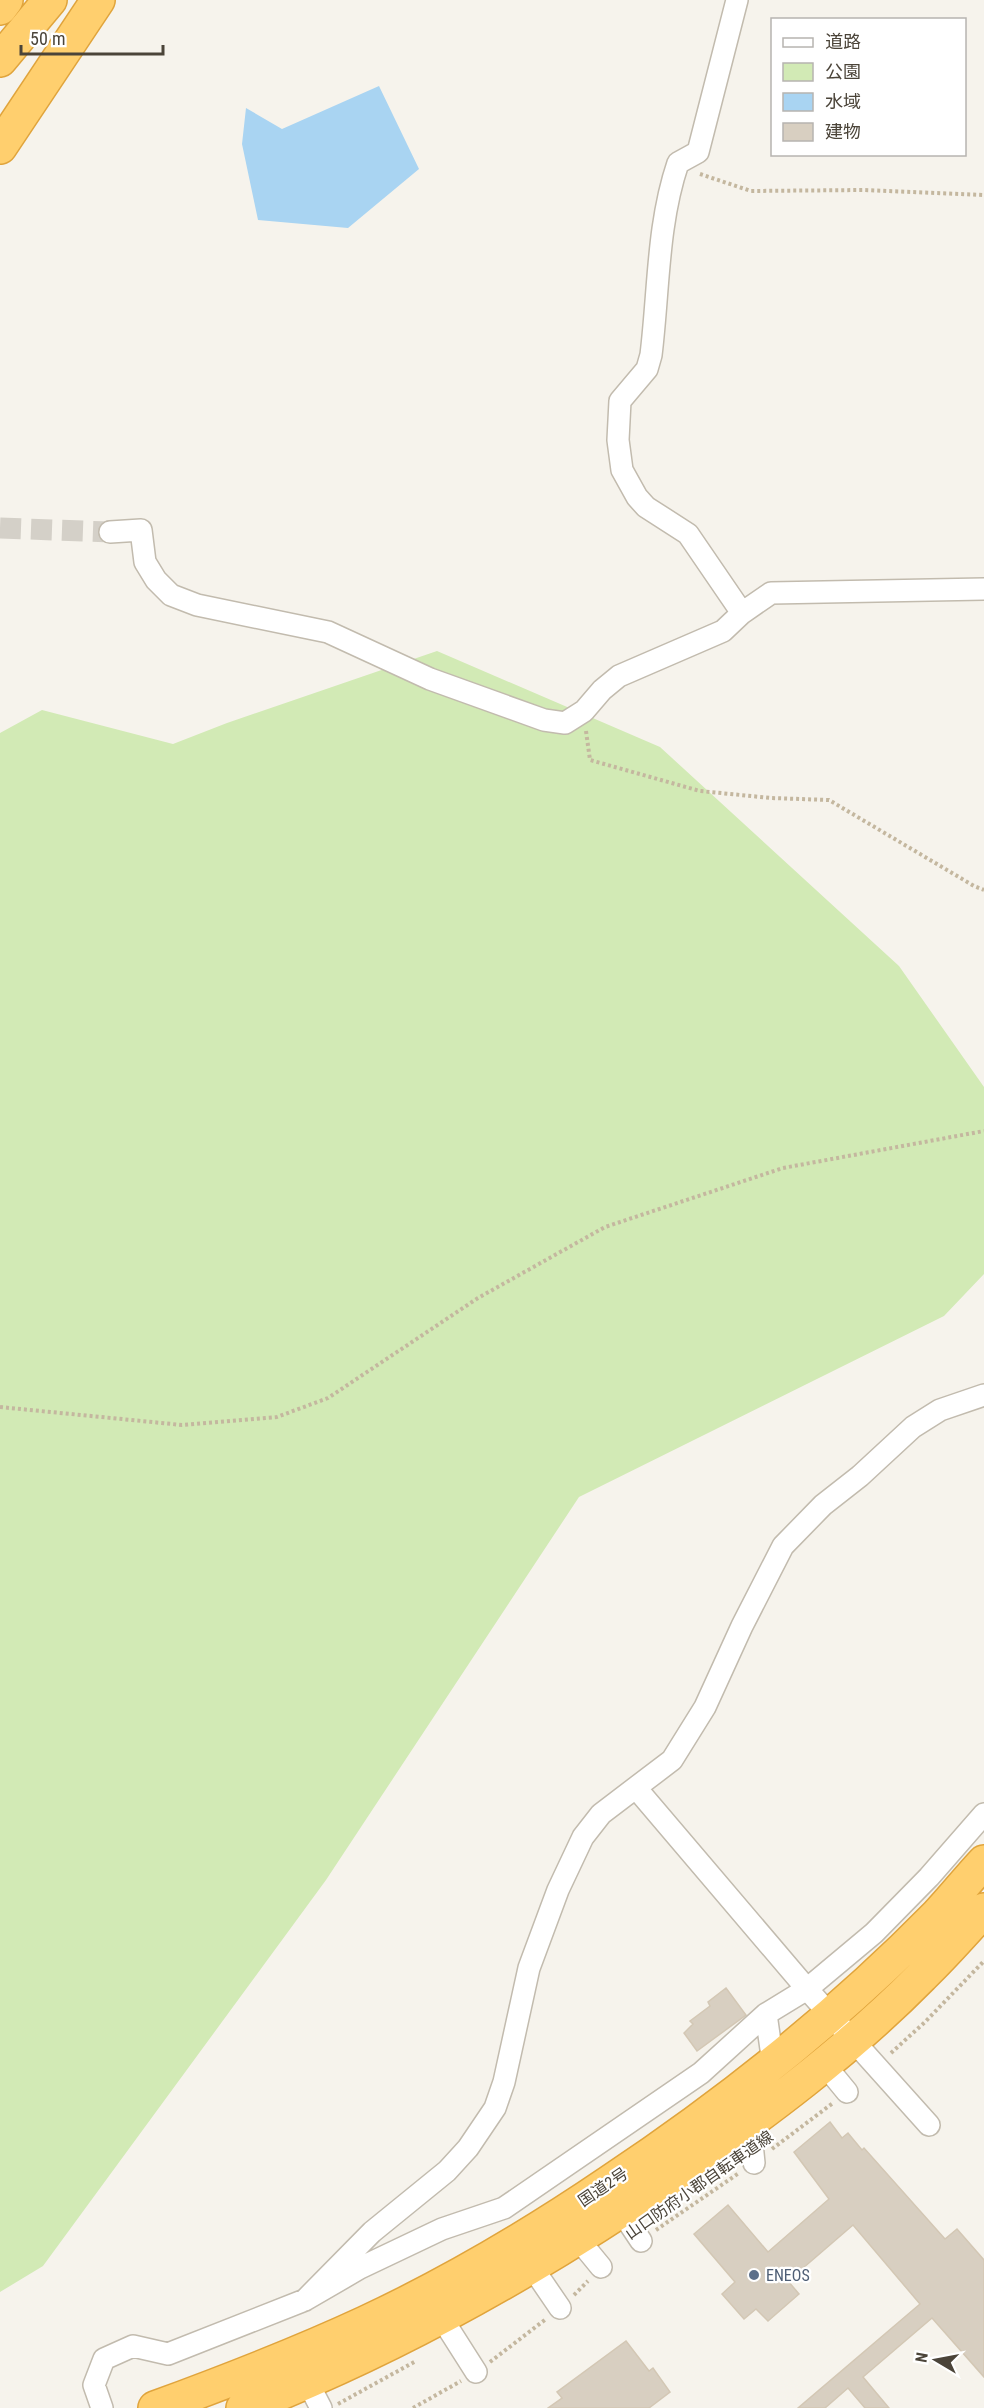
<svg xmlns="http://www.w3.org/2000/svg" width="984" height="2408" viewBox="0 0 984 2408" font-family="'Roboto Condensed','Noto Sans JP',sans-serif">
	<rect width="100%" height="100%" fill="#f6f3ec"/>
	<!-- green -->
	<path fill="#d2eab5" d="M437 651 660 747 899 966 984 1087V1274L944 1316 579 1497 326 1880 43 2266 0 2292V733L42 710 173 744 227 723Z"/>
	<!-- water -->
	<path fill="#a9d4f2" d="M379 86 419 169 348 228 258 220 242 144 246 108 282 129Z"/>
	<!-- building -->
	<path fill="#d8cfc1" stroke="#d3c7b4" stroke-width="1.5" d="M726 1988 746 2015 697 2051 684 2033 693 2024 690 2021 710 2006 708 2002Z
		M830 2122 842 2138 848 2133 862 2150 864 2148 945 2239 957 2229 984 2260V2377L932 2318 863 2377 889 2408H865L848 2388 825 2408H798L920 2304 853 2225 788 2281 799 2294 768 2321 756 2309 744 2319 722 2294 735 2282 694 2234 728 2205 768 2252 829 2199 794 2152Z
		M626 2341 649 2371 653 2368 670 2392 649 2408H548L562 2398 557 2392Z"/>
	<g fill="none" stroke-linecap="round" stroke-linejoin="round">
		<!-- street-tunnel -->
		<path stroke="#d4d0c8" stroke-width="21" stroke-dasharray="21 10" stroke-linecap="butt" d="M0 528 110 532"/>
		<!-- street casing -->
		<g stroke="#c2bbae" stroke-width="24">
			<path id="street" d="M737 0 698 152 678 163C657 225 659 290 651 355L647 369 620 401 618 440 622 470 637 497 646 507 688 534 742 613
				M110 532 141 530 145 562 156 580 171 595 197 605 328 632 430 679 544 720 565 723 584 711 602 690 619 676 723 631 742 613 771 593 984 589
				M636 1788 807 1989 929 2125
				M766 2014 773 2063
				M824 2064 847 2092
				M750 2124 754 2163
				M621 2211 641 2241
				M578 2239 601 2267
				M532 2267 560 2308
				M305 2300 372 2232 447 2171 468 2148 495 2108 504 2082 529 1968 558 1890 583 1837 601 1814 672 1760 705 1707 742 1626 783 1546 823 1505 860 1476 913 1427 940 1410 984 1395
				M441 2317 476 2372
				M308 2383 321 2408
				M102 2408 94 2385 104 2359 133 2346 168 2354 305 2300 360 2268 442 2229 504 2208 701 2073 766 2014 807 1989 874 1933 929 1877 984 1814"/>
		</g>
		<!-- highway casing -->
		<g stroke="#e0a43c" stroke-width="36">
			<path id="highway" d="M0 8 6 0
				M0 60 50 0
				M0 147 98 0
				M155 2408C226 2382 296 2355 365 2323 451 2283 532 2235 610 2182 727 2104 838 2016 937 1915 953 1898 968 1879 984 1862
				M243 2408C396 2349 540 2267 676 2174 763 2115 848 2051 922 1976 944 1955 964 1932 984 1910"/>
		</g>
		<!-- path -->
		<path stroke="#c4b79f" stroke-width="4" stroke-dasharray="3 3" stroke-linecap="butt" d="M700 174 751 191 863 190 984 195
			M586 731 590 760 700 791 771 798 829 800 974 886 984 890
			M0 1407 182 1425 277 1417 328 1398 478 1298 605 1227 783 1168 984 1131
			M891 2053 925 2022 984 1961
			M772 2149 833 2103
			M656 2230 739 2173
			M574 2295 588 2281
			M490 2362 546 2319
			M338 2404 416 2361
			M413 2408 461 2381"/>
		<!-- street -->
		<use href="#street" stroke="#fff" stroke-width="21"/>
		<!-- highway -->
		<use href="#highway" stroke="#ffcf6e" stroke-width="33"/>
	</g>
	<!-- markers -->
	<circle fill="#5c6f8a" stroke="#fff" stroke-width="2" cx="754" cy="2275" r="6"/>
	<g text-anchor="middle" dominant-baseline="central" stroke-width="4.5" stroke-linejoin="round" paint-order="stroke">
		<!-- street labels -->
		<g font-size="16" fill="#4b4439" stroke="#fff">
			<text transform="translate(699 2185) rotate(-35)">山口防府小郡自転車道線</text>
			<text transform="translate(603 2187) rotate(-34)">国道2号</text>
		</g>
		<!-- service labels -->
		<g font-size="16" fill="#4e5e75" stroke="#fff" text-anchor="start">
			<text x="766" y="2275">ENEOS</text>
		</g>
	</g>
	<!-- legend -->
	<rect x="771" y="18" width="195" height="138" fill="#ffffff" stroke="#b7b4b0" stroke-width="1.5"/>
	<rect x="783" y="38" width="30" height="9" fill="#ffffff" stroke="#b7b4b0" stroke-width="1.5"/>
	<text x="825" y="48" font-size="18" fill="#4b4439">道路</text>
	<rect x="783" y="63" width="30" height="18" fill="#d2eab5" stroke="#b7b4b0" stroke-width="1.5"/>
	<text x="825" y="78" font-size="18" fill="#4b4439">公園</text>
	<rect x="783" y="93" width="30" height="18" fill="#a9d4f2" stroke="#b7b4b0" stroke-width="1.5"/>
	<text x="825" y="108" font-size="18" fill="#4b4439">水域</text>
	<rect x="783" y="123" width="30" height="18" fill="#d8cfc1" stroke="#b7b4b0" stroke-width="1.5"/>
	<text x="825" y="138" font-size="18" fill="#4b4439">建物</text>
	<!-- north arrow -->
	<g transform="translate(936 2360) rotate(280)" stroke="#ffffff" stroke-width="4.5" paint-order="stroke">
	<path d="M0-4.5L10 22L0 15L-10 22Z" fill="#4b4439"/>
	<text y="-9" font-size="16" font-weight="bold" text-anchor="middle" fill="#4b4439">N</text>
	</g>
	<!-- scale -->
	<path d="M21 45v9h142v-9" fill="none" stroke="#4b4439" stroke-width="3"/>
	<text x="30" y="45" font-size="18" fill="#4b4439" stroke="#ffffff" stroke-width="4.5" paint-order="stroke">50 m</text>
</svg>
